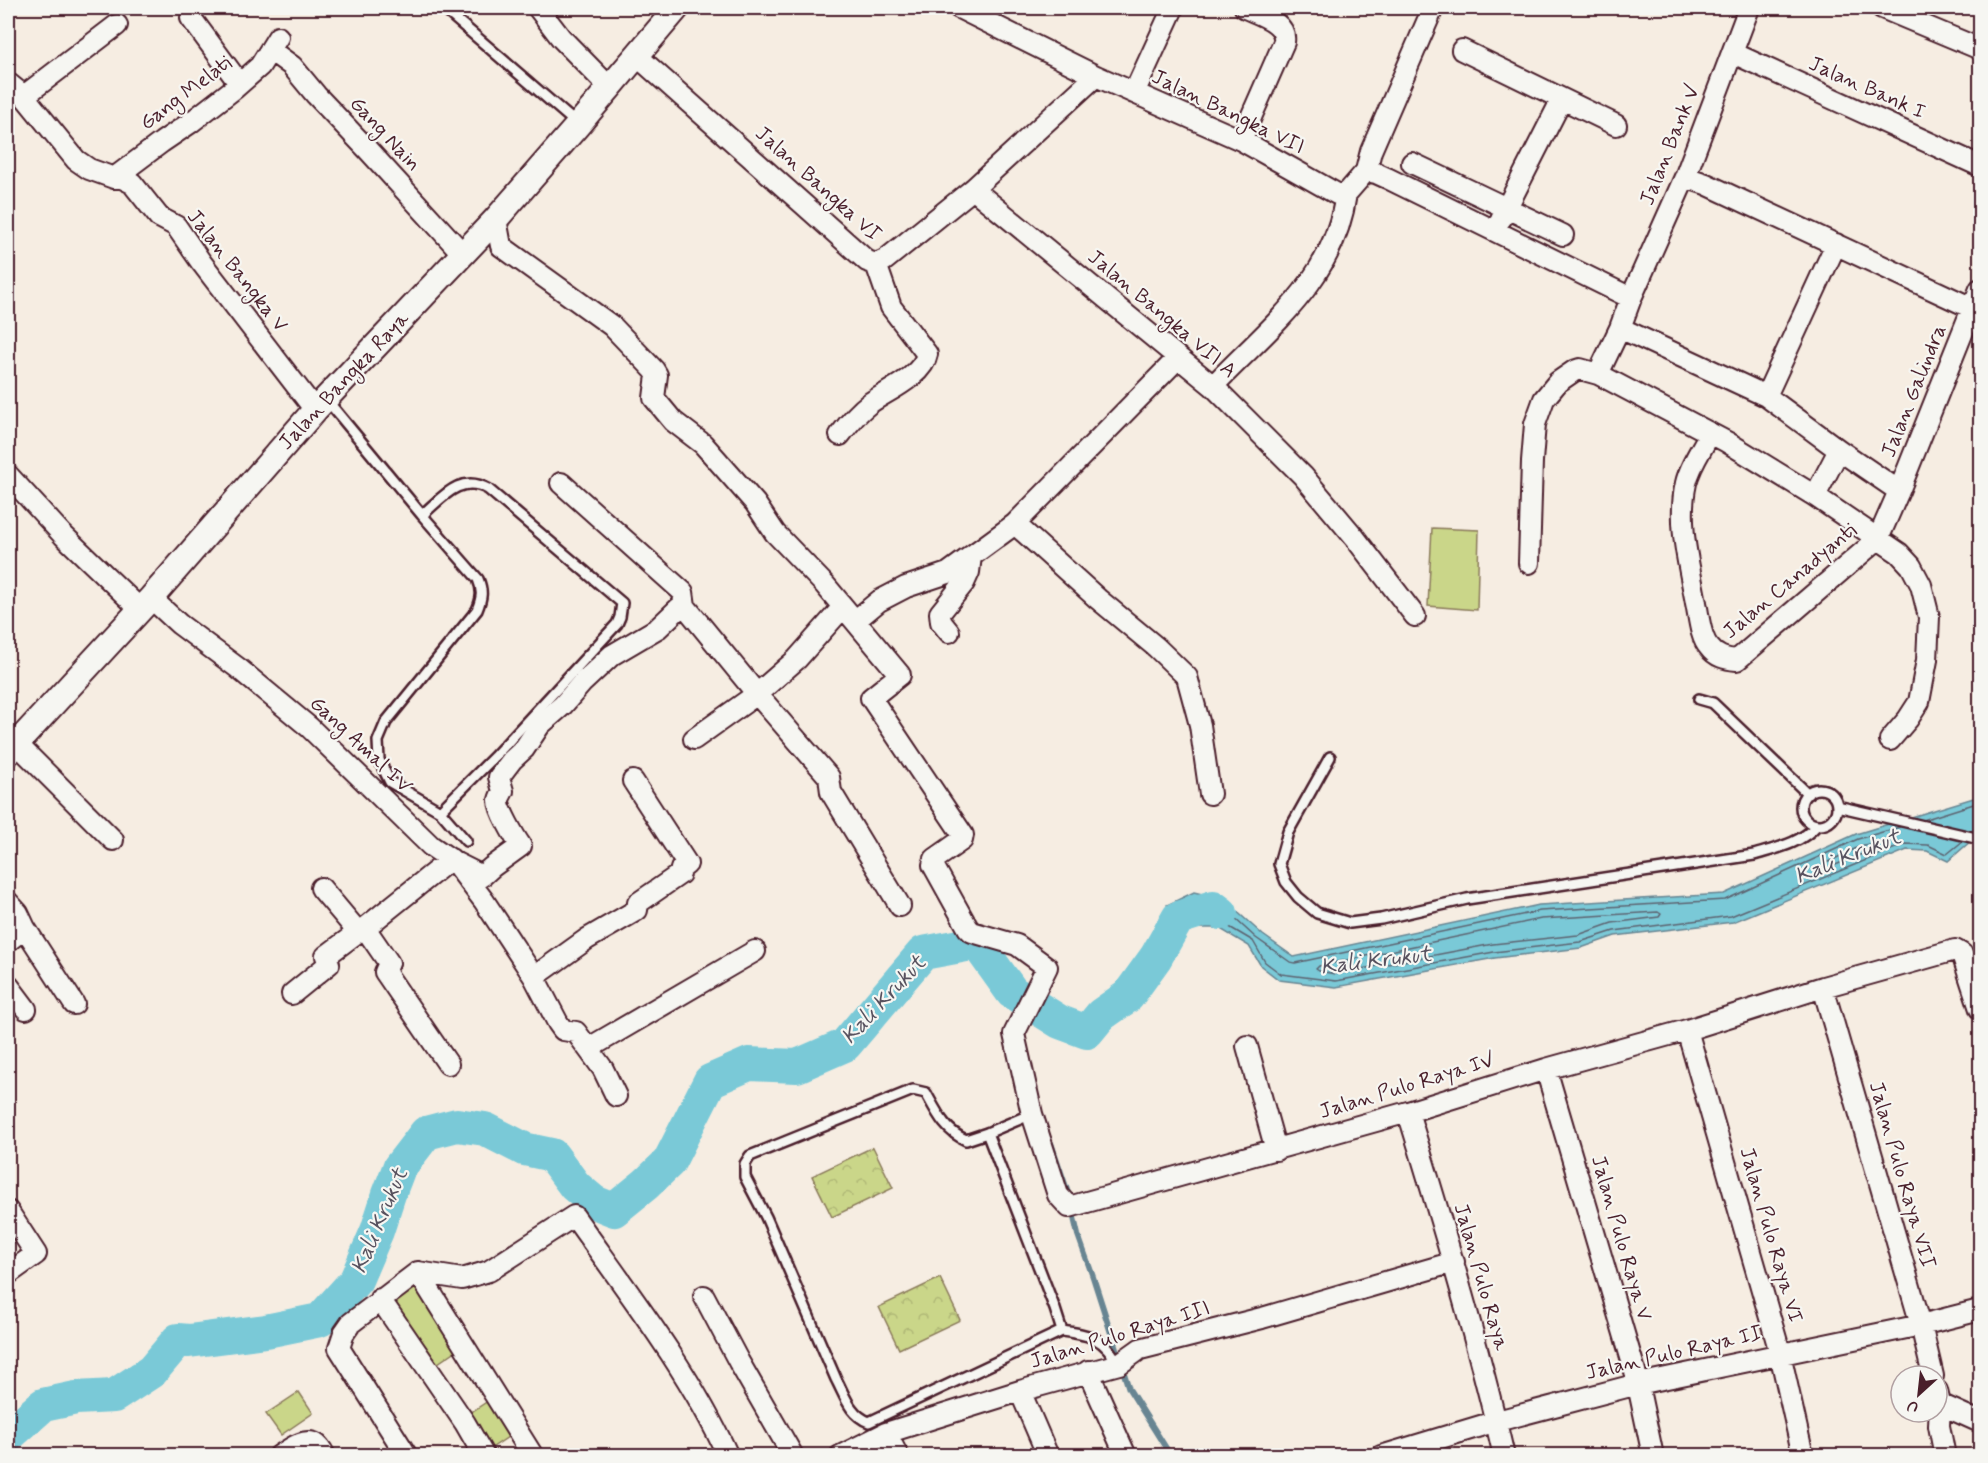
<svg xmlns="http://www.w3.org/2000/svg" width="1988" height="1463" viewBox="0 0 1988 1463" font-family="Mynerve,sans-serif">
	<defs>
		<pattern id="park-crowns" width="20" height="18" patternUnits="userSpaceOnUse" patternTransform="scale(1.5)"><rect width="20" height="18" fill="#cad689"/><path d="M2 6a3 3 0 1 1 6 0M12 15a3 3 0 1 1 6 0" fill="none" stroke="#afb776"/></pattern>
	</defs>
	<rect width="100%" height="100%" fill="#f6ede2"/>
	<filter id="ink" filterUnits="userSpaceOnUse"><feTurbulence type="fractalNoise" baseFrequency=".0167" numOctaves="2"/><feDisplacementMap in="SourceGraphic" scale="12" xChannelSelector="R" yChannelSelector="G"/><feConvolveMatrix kernelMatrix="1 2 1 2 8 2 1 2 1" color-interpolation-filters="sRGB"/></filter>
	<g filter="url(#ink)">
		<!-- grass -->
		<path fill="#cad689" stroke="#8a7a5a" stroke-width="1.5" d="M1432 528 1479 530 1477 610 1428 606Z
			M418 1279 463 1346 432 1367 386 1300Z
			M299 1392 313 1413 281 1435 266 1414Z
			M491 1399 514 1433 490 1449 467 1415Z"/>
		<!-- park -->
		<path fill="url(#park-crowns)" stroke="#8a7a5a" stroke-width="1.5" d="M873 1147 893 1188 832 1217 812 1176Z
			M940 1278 960 1320 899 1349 879 1307Z"/>
		<!-- water -->
		<path fill="#7ac9d7" stroke="#678592" stroke-width="1.5" d="M1980 796V833L1948 861 1927 851 1907 850 1733 922 1615 936 1581 948 1495 958 1336 987 1279 980 1261 966 1249 946 1219 928H1196L1178 918 1167 905 1194 892 1223 899 1263 935 1294 957 1539 905 1724 894 1856 834Z"/>
		<g fill="none" stroke-linecap="round" stroke-linejoin="round">
			<!-- shore -->
			<path stroke="#5d6370" stroke-width="1.5" d="M1923 820 1980 802
				M1900 827 1858 839 1725 900 1540 911 1295 963 1290 962 1256 938 1220 905 1194 899 1180 906 1178 908 1182 914 1197 921 1221 922 1253 941 1265 962 1281 974 1336 981 1494 952 1580 942 1614 931 1731 916 1905 844 1928 845 1947 854 1963 841
				M1875 842 1878 844 1877 848 1828 868 1824 866 1826 863 1861 846Z
				M1658 912 1661 914 1659 917 1612 923 1578 935 1493 944 1335 974 1319 971 1316 969 1319 966 1541 919Z"/>
			<!-- stream -->
			<path stroke="#678592" stroke-width="6" d="M1051 1143 1070 1199
				M1072 1209 1078 1235 1093 1277 1129 1389 1171 1456"/>
			<!-- river -->
			<path stroke="#7ac9d7" stroke-width="34" d="M8 1436 43 1405 76 1398 114 1396 152 1371 178 1340 189 1341 266 1331 320 1320 356 1280 377 1231 389 1194 399 1168 426 1133 457 1125 485 1129 524 1149 552 1155 575 1186 594 1202 614 1210 646 1184 669 1162 710 1081 749 1064 797 1066 845 1045 923 953 977 943 1012 992 1060 1022 1087 1032 1101 1015 1128 996 1156 957 1178 918 1213 907 1221 913"/>
			<!-- service casing -->
			<g stroke="#4a1f2b" stroke-width="14">
				<path id="service" d="M443 8 577 124
					M326 399 422 515 478 579C483 591 482 598 477 610L386 722 378 741 379 760 390 782 440 811 494 757 617 624 620 617 622 603 488 489C460 473 442 498 422 515
					M1699 699 1713 703 1808 794
					M1330 757 1288 832 1279 864 1286 882 1298 897 1317 913 1350 923 1381 919 1467 899 1754 855C1777 848 1800 844 1817 825
					M1801 807a18 18 0 1 1 36 0a18 18 0 1 1-36 0Z
					M1837 806 1980 839
					M440 811 466 841
					M987 1133 1055 1309 1062 1331 869 1422C850 1415 845 1396 836 1379L766 1217 745 1177V1164L750 1156 913 1090 926 1093C937 1113 945 1131 966 1140L987 1133 1032 1114
					M1062 1331C1091 1335 1104 1337 1118 1364"/>
			</g>
			<!-- minor casing -->
			<g stroke="#4a1f2b" stroke-width="24">
				<path id="minor" d="M538 8 561 38 610 88
					M959 8 1096 76 1241 140 1337 194H1346L1366 171 1371 151 1433 8
					M1882 8 1980 49
					M191 18 239 83
					M270 50 292 66 316 95 368 150 463 254
					M1462 50 1616 125
					M1733 53 1980 166
					M637 56 867 261 876 264 885 260 973 189 1096 76
					M8 83 24 96 76 160 89 169 114 178H122L132 183 159 217 176 226 201 262 315 410
					M1134 93 1173 8
					M24 96 117 25
					M1241 140 1284 42C1287 22 1260 15 1245 8
					M1412 163 1563 235
					M1366 171 1376 173 1387 178 1631 298
					M1685 177 1706 184 1972 308
					M114 178 162 142 190 123 235 88 260 66 278 37
					M973 189 1213 386 1303 476 1355 538 1415 616
					M496 219 501 246 612 326 654 370 657 375 654 398 673 421 703 444 755 503 775 533 825 585 900 675 871 698 963 835 962 840 935 859 933 865 968 928 972 932 1017 945 1047 967 1014 1034 1032 1114 1058 1195 1069 1207 1408 1112 1546 1069 1687 1030 1823 987 1955 950 1962 954 1980 1009
					M1501 219 1562 99
					M1620 328 1766 396 1839 450 1899 491
					M1598 374 1620 328 1631 298 1685 177 1749 8
					M1213 386C1269 327 1334 281 1346 194
					M1766 396 1836 244
					M1710 433C1702 449 1690 465 1686 483 1677 523 1689 564 1696 603 1699 616 1700 637 1709 647 1716 657 1726 659 1737 660L1878 539 1899 491 1980 289
					M840 435C849 423 858 412 870 403 887 391 923 376 927 354L891 307 876 264
					M8 475 63 535 141 610
					M561 483 683 592 685 606 757 694 829 777 831 792 900 906
					M1815 496 1839 450
					M1015 524 1098 599 1156 647 1187 677 1200 725 1210 794
					M1529 563 1532 461 1535 424 1544 399 1558 382 1574 371 1580 369 1598 374 1727 442 1815 496 1899 553 1911 566 1921 585 1929 617 1927 660 1919 702 1908 719 1890 740
					M151 598 179 624 238 668 309 727 431 846 456 863 482 876 492 867 521 846C516 839 498 809 499 800 499 798 502 793 503 791L499 777 512 760 524 749 540 725 563 705 582 683 612 655 658 628 679 608 685 606
					M856 620 879 601 906 587 948 573 1015 524 1178 358
					M949 632 941 622 940 613 964 583 969 572 971 556
					M694 739 757 694 797 659 843 607
					M16 743 113 840
					M459 868 484 901 534 977 558 1023 563 1030 576 1032 603 1069 616 1096
					M8 902 18 913 25 928 8 941
					M25 928 74 1004
					M365 928 389 963 385 972 448 1064
					M358 932 365 928 451 859
					M534 977 587 939 637 910 638 903 680 874 681 869 687 864 633 781
					M8 985 26 1009
					M1823 987 1921 1325 1933 1376
					M292 994 329 964 326 956 358 932 321 888
					M1687 1030 1779 1349 1803 1456
					M1247 1046 1276 1150
					M589 1048 755 951
					M1546 1069 1635 1371 1653 1456
					M1408 1112C1443 1226 1477 1340 1504 1456
					M8 1211 36 1254 8 1274
					M418 1272 462 1279 489 1271 574 1216C627 1291 690 1372 728 1456
					M418 1272 533 1456
					M704 1296 739 1362 793 1456
					M380 1299 465 1423 484 1456
					M1088 1371 1126 1456
					M1020 1391 1048 1456
					M1937 1391 1940 1404 1939 1426 1945 1456
					M1940 1404 1980 1422
					M886 1433 898 1456
					M279 1456C288 1450 305 1437 316 1444 320 1446 323 1452 325 1456
					M407 1456 339 1348 344 1333 351 1323 418 1272
					M840 1456 886 1433 1020 1391 1119 1364 1140 1349 1262 1318 1454 1262
					M1381 1456 1497 1421 1638 1384 1921 1325 1980 1310"/>
			</g>
			<!-- tertiary casing -->
			<g stroke="#4a1f2b" stroke-width="28">
				<path id="tertiary" d="M8 753 151 598 315 410 496 219 578 125 677 8"/>
			</g>
			<!-- service -->
			<use href="#service" stroke="#f6f6f2" stroke-width="9"/>
			<!-- minor -->
			<use href="#minor" stroke="#f6f6f2" stroke-width="20"/>
			<!-- tertiary -->
			<use href="#tertiary" stroke="#f6f6f2" stroke-width="24"/>
		</g>
	</g>
	<g text-anchor="middle" dominant-baseline="central" stroke-width="4.5" stroke-linejoin="round" paint-order="stroke">
		<!-- street labels -->
		<g font-size="21" fill="#4a1f2b" stroke="#f6f6f2">
			<text transform="translate(1867 88) rotate(24)">Jalan Bank I</text>
			<text transform="translate(186 93) rotate(-37)">Gang Melati</text>
			<text transform="translate(1228 112) rotate(26)">Jalan Bangka VII</text>
			<text transform="translate(385 134) rotate(47)">Gang Nain</text>
			<text transform="translate(1670 145) rotate(-68)">Jalan Bank V</text>
			<text transform="translate(818 184) rotate(42)">Jalan Bangka VI</text>
			<text transform="translate(237 271) rotate(52)">Jalan Bangka V</text>
			<text transform="translate(1162 314) rotate(40)">Jalan Bangka VII A</text>
			<text transform="translate(344 381) rotate(-47)">Jalan Bangka Raya</text>
			<text transform="translate(1914 391) rotate(-68)">Jalan Galindra</text>
			<text transform="translate(1790 581) rotate(-40)">Jalan Canadyanti</text>
			<text transform="translate(361 745) rotate(43)">Gang Amal IV</text>
			<text transform="translate(1407 1086) rotate(-17)">Jalan Pulo Raya IV</text>
			<text transform="translate(1902 1175) rotate(74)">Jalan Pulo Raya VII</text>
			<text transform="translate(1771 1235) rotate(74)">Jalan Pulo Raya VI</text>
			<text transform="translate(1621 1238) rotate(74)">Jalan Pulo Raya V</text>
			<text transform="translate(1481 1277) rotate(74)">Jalan Pulo Raya</text>
			<text transform="translate(1120 1335) rotate(-17)">Jalan Pulo Raya III</text>
			<text transform="translate(1674 1353) rotate(-13)">Jalan Pulo Raya II</text>
		</g>
		<!-- water labels -->
		<g font-size="22" font-style="italic" fill="#58525f" stroke="#f6f6f2">
			<text transform="translate(1848 857) rotate(-22)">Kali Krukut</text>
			<text transform="translate(1376 961) rotate(-7)">Kali Krukut</text>
			<text transform="translate(884 1000) rotate(-47)">Kali Krukut</text>
			<text transform="translate(380 1221) rotate(-67)">Kali Krukut</text>
		</g>
	</g>
	<!-- margin -->
	<rect width="1988" height="1463" fill="none" stroke="#f6f6f2" stroke-width="30"/>
	<rect x="15" y="15" width="1958" height="1433" fill="none" stroke="#4a1f2b" stroke-width="2" filter="url(#ink)"/>
	<!-- north arrow -->
	<g transform="translate(1919 1394) rotate(207)"><circle r="28" fill="#f6f6f2" stroke="#b1a0a2" stroke-width="1.5"/>
	<path d="M0-4.5L10 22L0 15L-10 22Z" fill="#4a1f2b"/>
	<text y="-9" font-size="16" font-weight="bold" text-anchor="middle" fill="#4a1f2b">U</text>
	</g>
</svg>
